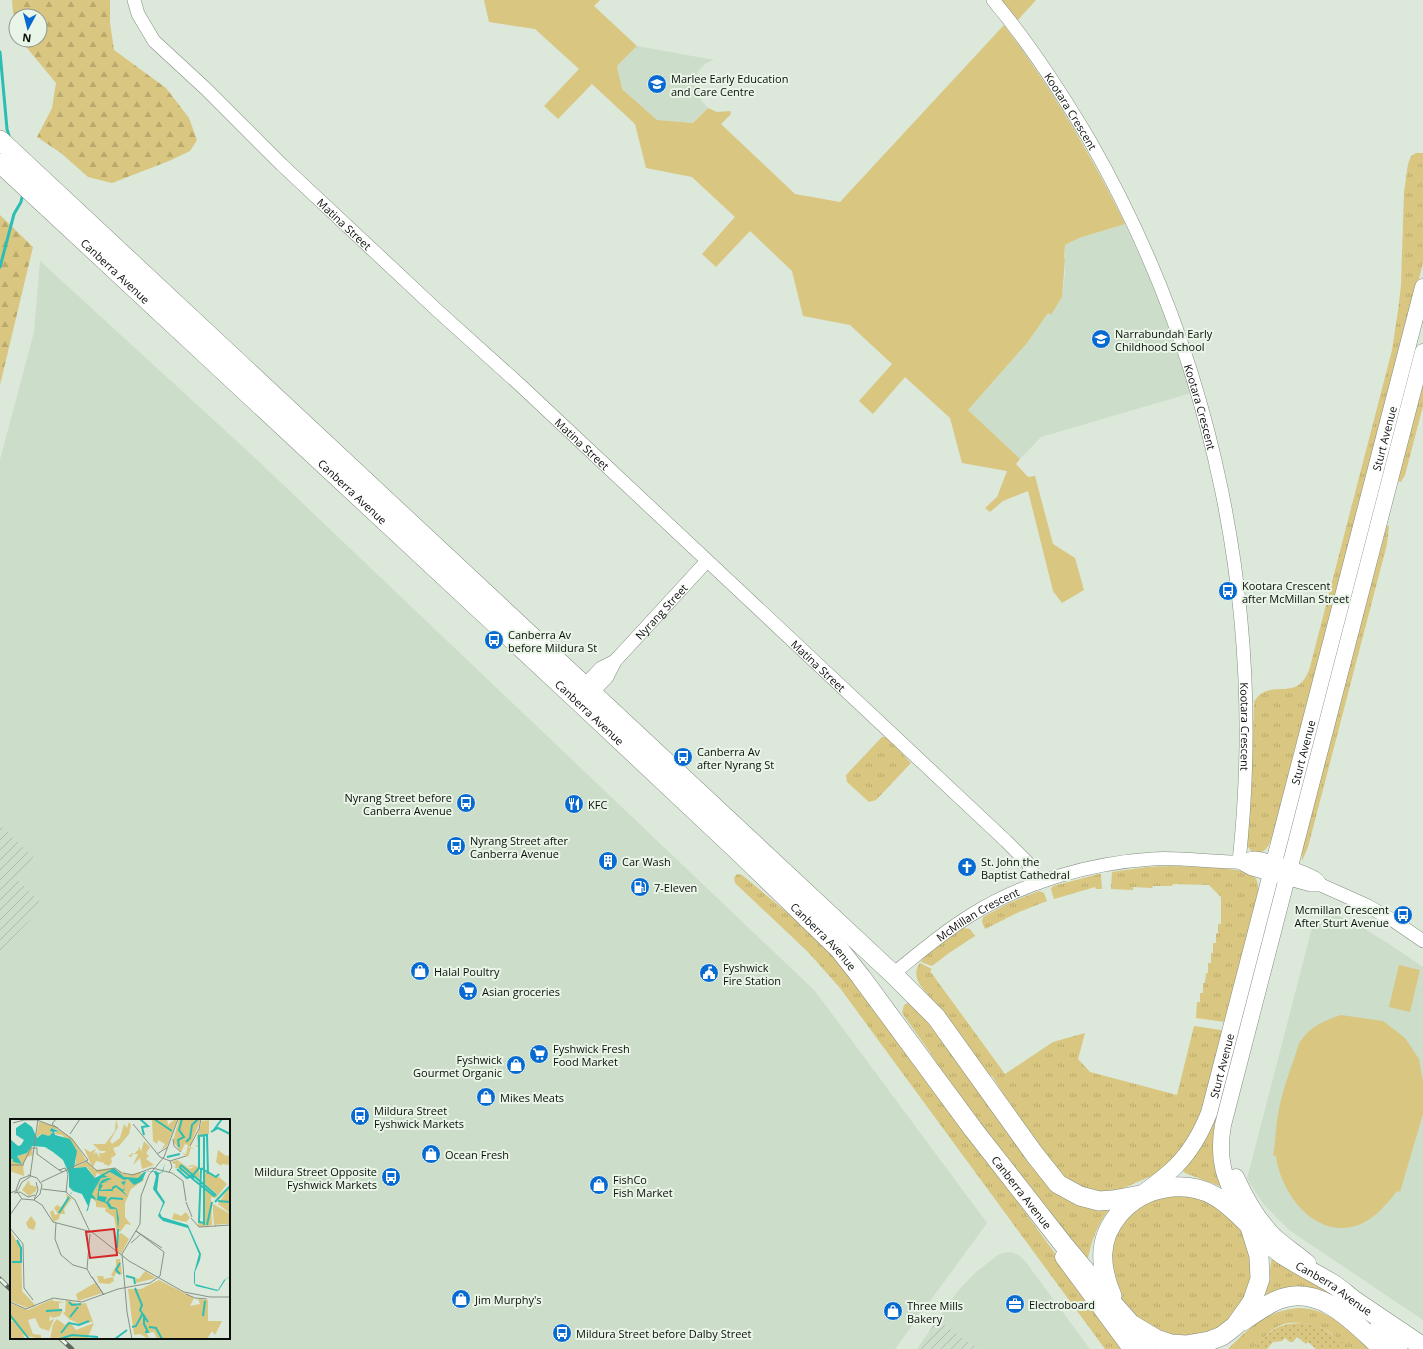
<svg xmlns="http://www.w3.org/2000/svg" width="1423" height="1349" viewBox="0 0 1423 1349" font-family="'Open Sans',sans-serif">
	<defs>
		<pattern id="industrial-furrows" width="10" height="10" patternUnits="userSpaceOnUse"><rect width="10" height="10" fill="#ccddc9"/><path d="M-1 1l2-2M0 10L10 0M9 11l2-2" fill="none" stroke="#aebcab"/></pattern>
		<pattern id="grass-tufts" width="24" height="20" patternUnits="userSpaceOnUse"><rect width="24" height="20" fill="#d9c680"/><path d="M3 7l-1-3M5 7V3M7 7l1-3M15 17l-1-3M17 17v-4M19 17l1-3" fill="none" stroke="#b9a96d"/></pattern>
		<pattern id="forest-firs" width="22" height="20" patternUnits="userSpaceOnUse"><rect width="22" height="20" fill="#d9c680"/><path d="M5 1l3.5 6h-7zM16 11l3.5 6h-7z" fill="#b9a96d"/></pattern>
		<pattern id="garden-dots" width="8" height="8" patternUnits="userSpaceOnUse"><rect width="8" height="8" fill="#d9c680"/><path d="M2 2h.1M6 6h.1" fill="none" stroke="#b9a96d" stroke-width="1.8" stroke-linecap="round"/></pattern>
	</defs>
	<rect width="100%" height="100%" fill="#dce8da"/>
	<!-- built -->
	<path fill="#ccddc9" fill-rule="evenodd" d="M637 46 714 60 706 63 700 69 694 79 693 85 702 89V93L699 95V97L704 104 708 108 693 123 657 120 622 89 617 66Z
		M1125 224 1150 279 1164 315 1191 393 1041 437 1020 459 968 410 1027 343 1048 313 1051 315 1062 297 1065 273V259H1064L1065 245 1079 238Z
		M40 261 254 457 815 991 987 1223 895 1349H0V952L44 905 17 879 36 859 0 825V460L34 332ZM11 1120H229V1338H11Z
		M1327 910 1360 926 1386 942 1423 967V1320L1289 1230 1264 1205 1247 1179 1314 920 1323 922Z
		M1011 1252 1019 1255 1025 1261 1090 1349H979L937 1320 957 1292 976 1272 998 1255 1003 1253Z"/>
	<!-- industrial -->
	<path fill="url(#industrial-furrows)" d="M0 825 36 859 17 879 44 905 0 952Z
		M937 1320 979 1349H917Z"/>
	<!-- grass -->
	<path fill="url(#grass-tufts)" d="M1416 153H1423V263L1273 835C1268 847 1266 855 1252 852L1248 847 1247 843 1251 783 1254 702C1269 675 1298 706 1310 667L1392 350 1398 311 1401 285 1404 192 1408 164 1411 156Z
		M1423 375V406L1405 475 1401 482 1397 481Z
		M1387 525 1389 526 1387 544 1308 847 1302 861V845Z
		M882 737H886L911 763 876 800 869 802 847 782 846 775Z
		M1171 866C1188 867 1240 866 1252 875 1258 878 1258 886 1259 892L1225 1022 1196 1018 1197 1002H1200V993H1203V983H1205L1206 973H1208V963H1211V953H1213V943H1216V934L1218 933V924H1221V897L1209 885 1173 884 1172 886H1153L1152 888 1133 887V890L1111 889 1112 872 1147 867Z
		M737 874 742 875 790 915 830 951 989 1163 1125 1349H1105L840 988 808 952 735 883 734 878Z
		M1099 874H1101L1102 889H1096L1095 887 1054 899 1051 889 1053 886Z
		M1039 891 1044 893 1047 901 1019 912 985 929 982 922 983 917 1007 904Z
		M963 928 970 929 975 936 949 953 932 966 921 962 925 956Z
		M920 963 932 969 930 971 1005 1074 1053 1042 1085 1033 1078 1059 1090 1072 1177 1095 1194 1026 1221 1030 1222 1032 1204 1111 1182 1151 1156 1174 1119 1190 1100 1194 1067 1182 1018 1118 992 1076H990L948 1020 949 1018C942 1010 921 989 918 981 915 975 916 968 920 963Z
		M909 1002 916 1003 1042 1174 1111 1207C1097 1224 1091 1242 1087 1263L959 1099 929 1051 902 1013 904 1005Z
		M1219 1092 1225 1093 1222 1187 1185 1173 1182 1170Z
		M1169 1194 1206 1198 1238 1223 1253 1261 1247 1299 1218 1331 1178 1339 1142 1323 1122 1300 1114 1284 1110 1240 1134 1208Z
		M1272 1255 1339 1299 1338 1303 1264 1299 1268 1285Z
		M1300 1308C1330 1309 1350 1331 1371 1349 1365 1349 1355 1349 1350 1349 1343 1346 1337 1337 1331 1333 1316 1323 1291 1318 1275 1328 1266 1334 1260 1342 1253 1349H1228C1250 1327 1267 1310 1300 1308Z"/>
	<!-- forest -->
	<path fill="url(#forest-firs)" d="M12 0H110V23L114 50 166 88 189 118 197 140 190 151 169 161 112 183 88 177 61 153 37 137 52 108 56 83 27 48 24 40H40V16H16V20L13 13Z
		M0 215 33 247 0 385Z"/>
	<!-- park -->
	<path fill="#d9c680" d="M484 0H600L594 6 637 46 617 66 622 89 657 120 693 123 708 108 717 112 730 111 731 114 721 124 795 194 840 202 1004 25C1051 88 1091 154 1125 224L1079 238 1065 245 1064 258 1065 259 1062 297 1051 315 1048 313 1027 343 968 410 1020 459 1016 464 1028 477 1035 476 1053 544 1075 558 1084 590 1062 603 1053 591 1028 491 1003 501 990 512 985 508 997 497 1007 471 962 463 950 418 905 377 873 414 859 401 892 364 850 325 803 316 792 271 750 231 716 267 702 254 735 217 692 177 646 168 635 124 592 84 558 119 544 106 579 69 535 29 489 22Z
		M1001 0H1036L1017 21Z
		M1399 965 1420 970 1410 1012 1389 1007Z
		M1341 1015 1383 1021 1405 1038 1419 1059 1423 1082V1114L1400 1192 1397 1191C1387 1204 1376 1217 1361 1224 1317 1242 1281 1195 1276 1156L1273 1155C1276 1142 1275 1129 1278 1115 1281 1095 1288 1076 1295 1056 1297 1051 1298 1043 1302 1039 1311 1026 1326 1020 1341 1015Z"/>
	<!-- garden -->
	<path fill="url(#garden-dots)" d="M1302 1323C1322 1324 1335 1336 1350 1349H1316L1308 1342 1306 1344 1297 1337 1293 1342H1290L1285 1338 1282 1341 1273 1342 1267 1349H1253C1270 1331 1275 1324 1302 1323Z"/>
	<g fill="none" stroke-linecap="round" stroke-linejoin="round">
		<!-- stream -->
		<path stroke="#2dbeb3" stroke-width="3" d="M0 52 7 129 10 139
			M0 267 14 214 21 202 23 193"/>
		<!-- minor casing -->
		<g stroke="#838e81" stroke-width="14">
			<g id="minor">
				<path id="s1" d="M134 0 138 14 154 41 206 89 282 165 439 312 519 384 1006 841 1027 862 1038 883"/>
				<path id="s2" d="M993 0C1030 44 1061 92 1090 141 1215 360 1266 612 1239 862"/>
				<path d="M579 691 601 668 615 661"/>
				<path id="s3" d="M586 699 607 677 615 661 707 561"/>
				<path d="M1239 862 1252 869 1311 885H1321L1368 906 1394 921 1423 941"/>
				<path id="s4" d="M893 974C919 953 943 932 971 915 1024 882 1090 863 1152 859 1180 857 1208 862 1237 862 1243 862 1248 858 1255 858 1267 859 1305 872 1315 878 1318 880 1319 882 1321 885"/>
			</g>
		</g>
		<!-- major casing -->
		<g stroke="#838e81" stroke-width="17">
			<g id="major">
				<path d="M1236 1177C1245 1197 1257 1218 1272 1234 1283 1245 1297 1253 1308 1263"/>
				<path id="s5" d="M1144 1192C1155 1184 1166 1176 1176 1166 1191 1151 1201 1133 1209 1113L1423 287"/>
				<path d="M1243 1217C1227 1182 1216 1165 1223 1125L1423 352"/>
				<path d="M1063 1257 1131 1349"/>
				<path d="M1130 1324 1147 1349"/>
			</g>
		</g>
		<!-- highway casing -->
		<g stroke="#838e81" stroke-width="20">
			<g id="highway">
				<path d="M0 140 893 974 936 1017 1035 1155 1058 1184 1080 1196 1099 1201 1113 1200 1140 1195"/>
				<path id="s6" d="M0 163 574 697 740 853 839 949 861 977 973 1129 1063 1244 1114 1305 1131 1324 1156 1339 1171 1344 1186 1345 1209 1341 1222 1336 1235 1326 1252 1302 1260 1279 1259 1256 1249 1224"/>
				<path id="s7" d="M1112 1296C1100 1267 1097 1240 1119 1214 1132 1199 1146 1191 1165 1188 1226 1178 1243 1230 1286 1257 1302 1267 1318 1275 1333 1284 1341 1289 1348 1296 1355 1301 1377 1316 1400 1331 1423 1347"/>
				<path d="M1243 1321C1255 1313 1267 1304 1280 1299 1322 1284 1355 1324 1383 1349"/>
				<path d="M1380 1325 1393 1338 1398 1349"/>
			</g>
		</g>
		<!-- minor -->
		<use href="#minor" stroke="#fff" stroke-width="13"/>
		<!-- major -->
		<use href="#major" stroke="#fff" stroke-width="16"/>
		<!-- highway -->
		<use href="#highway" stroke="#fff" stroke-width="19"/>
		<!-- rail casing -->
		<g stroke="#5f665e" stroke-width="4.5">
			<path id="rail" d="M0 1279 11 1290
				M60 1338 72 1349"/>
		</g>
		<!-- rail -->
		<use href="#rail" stroke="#e9f5e7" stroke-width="3" stroke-dasharray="9" stroke-linecap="butt"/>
	</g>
	<!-- icons -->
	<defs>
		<g id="school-disc" transform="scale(1)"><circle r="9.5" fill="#076ad2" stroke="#e9f5e7"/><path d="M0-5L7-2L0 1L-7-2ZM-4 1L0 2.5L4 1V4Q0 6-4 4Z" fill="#fff"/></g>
		<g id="bus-disc" transform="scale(1)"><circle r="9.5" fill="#076ad2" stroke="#e9f5e7"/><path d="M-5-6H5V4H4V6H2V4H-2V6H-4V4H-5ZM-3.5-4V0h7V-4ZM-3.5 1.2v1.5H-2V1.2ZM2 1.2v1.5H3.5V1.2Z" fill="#fff"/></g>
		<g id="restaurant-disc" transform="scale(1)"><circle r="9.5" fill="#076ad2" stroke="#e9f5e7"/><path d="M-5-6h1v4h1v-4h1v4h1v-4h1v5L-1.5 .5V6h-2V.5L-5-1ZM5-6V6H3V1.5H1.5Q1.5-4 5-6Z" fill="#fff"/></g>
		<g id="building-disc" transform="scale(1)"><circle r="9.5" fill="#076ad2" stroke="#e9f5e7"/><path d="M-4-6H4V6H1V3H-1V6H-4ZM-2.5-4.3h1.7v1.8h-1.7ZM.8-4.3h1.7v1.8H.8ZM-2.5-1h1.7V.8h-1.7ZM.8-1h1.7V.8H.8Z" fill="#fff"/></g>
		<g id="church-disc" transform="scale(1)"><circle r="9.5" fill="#076ad2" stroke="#e9f5e7"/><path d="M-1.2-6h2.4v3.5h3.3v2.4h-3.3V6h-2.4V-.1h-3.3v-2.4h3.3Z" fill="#fff"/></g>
		<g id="fuel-disc" transform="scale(1)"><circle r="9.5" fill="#076ad2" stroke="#e9f5e7"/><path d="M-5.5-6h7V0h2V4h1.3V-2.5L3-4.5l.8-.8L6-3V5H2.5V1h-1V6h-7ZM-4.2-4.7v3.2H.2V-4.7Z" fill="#fff"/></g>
		<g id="shop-disc" transform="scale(1)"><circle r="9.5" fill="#076ad2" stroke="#e9f5e7"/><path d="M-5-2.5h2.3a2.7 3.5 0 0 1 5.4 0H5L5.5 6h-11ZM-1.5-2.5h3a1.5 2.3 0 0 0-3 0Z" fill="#fff"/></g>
		<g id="civic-disc" transform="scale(1)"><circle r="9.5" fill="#076ad2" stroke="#e9f5e7"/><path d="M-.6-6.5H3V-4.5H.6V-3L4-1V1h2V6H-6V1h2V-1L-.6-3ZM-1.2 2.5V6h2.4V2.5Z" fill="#fff"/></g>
		<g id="supermarket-disc" transform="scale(1)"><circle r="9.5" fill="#076ad2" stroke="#e9f5e7"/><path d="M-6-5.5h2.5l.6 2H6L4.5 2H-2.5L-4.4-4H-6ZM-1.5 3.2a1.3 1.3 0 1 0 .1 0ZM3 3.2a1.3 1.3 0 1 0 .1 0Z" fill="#fff"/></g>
		<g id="office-disc" transform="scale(1)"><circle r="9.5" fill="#076ad2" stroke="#e9f5e7"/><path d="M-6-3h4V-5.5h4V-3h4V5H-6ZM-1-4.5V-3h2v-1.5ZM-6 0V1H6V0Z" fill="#fff"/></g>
	</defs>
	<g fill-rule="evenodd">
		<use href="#school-disc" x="657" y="84"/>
		<use href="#school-disc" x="1101" y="339"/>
		<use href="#bus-disc" x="1228" y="591"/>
		<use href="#bus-disc" x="494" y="640"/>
		<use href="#bus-disc" x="683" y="757"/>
		<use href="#bus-disc" x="466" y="803"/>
		<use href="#restaurant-disc" x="574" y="804"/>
		<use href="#bus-disc" x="456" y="846"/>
		<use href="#building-disc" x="608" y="861"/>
		<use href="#church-disc" x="967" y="867"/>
		<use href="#fuel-disc" x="640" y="887"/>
		<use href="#bus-disc" x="1403" y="915"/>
		<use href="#shop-disc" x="420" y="971"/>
		<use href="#civic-disc" x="709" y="973"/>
		<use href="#supermarket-disc" x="468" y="991"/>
		<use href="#supermarket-disc" x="539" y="1054"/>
		<use href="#shop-disc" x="516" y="1065"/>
		<use href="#shop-disc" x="486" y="1097"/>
		<use href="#bus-disc" x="360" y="1116"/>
		<use href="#shop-disc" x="431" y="1154"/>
		<use href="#bus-disc" x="391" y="1177"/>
		<use href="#shop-disc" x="599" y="1185"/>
		<use href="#shop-disc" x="461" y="1299"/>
		<use href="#office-disc" x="1015" y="1304"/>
		<use href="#shop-disc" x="893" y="1311"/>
		<use href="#bus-disc" x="562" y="1333"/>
	</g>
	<g text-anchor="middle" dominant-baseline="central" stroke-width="4" stroke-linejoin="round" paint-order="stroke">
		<!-- poi labels -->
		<g font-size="11" fill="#0b0f0b" stroke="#e9f5e7" text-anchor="start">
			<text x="671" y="78">Marlee Early Education<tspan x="671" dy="13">and Care Centre</tspan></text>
			<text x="1115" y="333">Narrabundah Early<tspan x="1115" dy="13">Childhood School</tspan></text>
			<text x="1242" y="585">Kootara Crescent<tspan x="1242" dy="13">after McMillan Street</tspan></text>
			<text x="508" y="634">Canberra Av<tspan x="508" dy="13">before Mildura St</tspan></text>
			<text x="697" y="751">Canberra Av<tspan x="697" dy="13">after Nyrang St</tspan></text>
			<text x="452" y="797" text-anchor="end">Nyrang Street before<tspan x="452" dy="13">Canberra Avenue</tspan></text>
			<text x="588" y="804">KFC</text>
			<text x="470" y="840">Nyrang Street after<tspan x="470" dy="13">Canberra Avenue</tspan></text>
			<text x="622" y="861">Car Wash</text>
			<text x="981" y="861">St. John the<tspan x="981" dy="13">Baptist Cathedral</tspan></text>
			<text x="654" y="887">7-Eleven</text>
			<text x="1389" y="909" text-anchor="end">Mcmillan Crescent<tspan x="1389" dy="13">After Sturt Avenue</tspan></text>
			<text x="723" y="967">Fyshwick<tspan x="723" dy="13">Fire Station</tspan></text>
			<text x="434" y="971">Halal Poultry</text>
			<text x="482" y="991">Asian groceries</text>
			<text x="553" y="1048">Fyshwick Fresh<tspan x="553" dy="13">Food Market</tspan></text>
			<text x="502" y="1059" text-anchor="end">Fyshwick<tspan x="502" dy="13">Gourmet Organic</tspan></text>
			<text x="500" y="1097">Mikes Meats</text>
			<text x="374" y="1110">Mildura Street<tspan x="374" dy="13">Fyshwick Markets</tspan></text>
			<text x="445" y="1154">Ocean Fresh</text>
			<text x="377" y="1171" text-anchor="end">Mildura Street Opposite<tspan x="377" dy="13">Fyshwick Markets</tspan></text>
			<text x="613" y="1179">FishCo<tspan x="613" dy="13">Fish Market</tspan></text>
			<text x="475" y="1299">Jim Murphy's</text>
			<text x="1029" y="1304">Electroboard</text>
			<text x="907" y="1305">Three Mills<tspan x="907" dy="13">Bakery</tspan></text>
			<text x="576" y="1333">Mildura Street before Dalby Street</text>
		</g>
		<!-- street labels -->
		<g font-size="11" fill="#0b0f0b" stroke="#e9f5e7">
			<text stroke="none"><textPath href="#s2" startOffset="136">Kootara Crescent</textPath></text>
			<text stroke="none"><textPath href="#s1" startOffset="310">Matina Street</textPath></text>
			<text stroke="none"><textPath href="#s6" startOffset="158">Canberra Avenue</textPath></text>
			<text stroke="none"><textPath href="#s2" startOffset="460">Kootara Crescent</textPath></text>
			<text stroke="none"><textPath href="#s5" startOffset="801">Sturt Avenue</textPath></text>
			<text stroke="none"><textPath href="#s1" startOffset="634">Matina Street</textPath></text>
			<text stroke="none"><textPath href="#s6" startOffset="482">Canberra Avenue</textPath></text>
			<text stroke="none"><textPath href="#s3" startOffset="116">Nyrang Street</textPath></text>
			<text stroke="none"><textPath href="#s1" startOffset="958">Matina Street</textPath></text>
			<text stroke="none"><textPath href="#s6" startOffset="806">Canberra Avenue</textPath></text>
			<text stroke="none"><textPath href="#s2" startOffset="784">Kootara Crescent</textPath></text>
			<text stroke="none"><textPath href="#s5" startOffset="477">Sturt Avenue</textPath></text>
			<text stroke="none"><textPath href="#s4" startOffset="104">McMillan Crescent</textPath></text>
			<text stroke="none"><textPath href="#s6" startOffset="1130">Canberra Avenue</textPath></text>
			<text stroke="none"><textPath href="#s5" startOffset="153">Sturt Avenue</textPath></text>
			<text stroke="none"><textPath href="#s6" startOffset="1454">Canberra Avenue</textPath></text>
			<text stroke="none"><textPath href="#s7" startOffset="344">Canberra Avenue</textPath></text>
		</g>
	</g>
	<!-- overview -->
	<g transform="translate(10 1119)">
		<rect width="220" height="220" fill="#dce8da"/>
		<path d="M135 0H157L158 6 165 0 167 2 157 27 151 31 155 25 148 21 147 25 143 22 142 1ZM169 0H191L179 29 181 28 184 30 181 29 178 38 172 34 176 35 178 26 175 25 171 33 163 22ZM199 1V15L189 17V60L171 47 182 57 183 59 180 57 178 59V56L173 51 171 53 169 49H165L166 46 161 43 173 39 167 41 180 50 185 47 179 48 178 47V43V47L183 46 188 48V28L185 27 188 26 187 18 192 2ZM134 22 140 28 136 34 139 37 136 40 144 46 132 50 130 39 123 46 128 35H123L121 38 118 37 123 34 124 35 129 30 128 28 130 29 131 33ZM74 29 80 33 86 30 83 36 86 33 90 40 88 32 91 37 90 34H95V44L86 42 83 48 87 51 83 50ZM208 31 216 37 220 36V46L212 45 211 47 206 43ZM195 52 207 59 211 56 209 58 217 65 206 79 201 78 202 106 192 108 188 107V81L189 103 195 106V68L205 77 207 75 195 65ZM220 67V94L208 85ZM203 85 220 95V105H214L215 102 203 93ZM176 93 180 99 176 103 162 100 164 94 171 97ZM135 152 146 159 126 164 125 159 129 160ZM149 161 184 179 180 187 190 185 188 180 198 181V202H212L205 216 202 212 197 220H147L144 213 137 214 139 220 130 215 124 216 118 170H131ZM85 164 92 174 68 182 66 175ZM56 181 68 185 76 184 83 203 71 204 72 195 71 206 59 200 53 194 55 193Z" fill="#d9c680"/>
		<path d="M106 0 108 8 100 22 102 25 110 19 114 5 117 9 119 3 121 6 119 15 109 27 103 29 106 36 101 39 102 43 99 47 94 45V38H92L93 42 91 39 92 37 96 32H90L78 20 83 25H95L105 12ZM111 114 119 120 111 135 106 131 107 116ZM43 180V182L55 183 49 184V189L53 191 50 197 43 199 40 197 39 202 44 200 39 212 30 209 25 199 18 201 23 215 31 216V220L12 216 16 220H0V203L3 202 0 200V184L18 191ZM47 200 55 206 59 202 66 211 84 204 77 220H40L43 205Z" fill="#d9c680"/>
		<path d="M29 3 42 6 62 19 76 41 63 48 66 43V30L52 16 44 15 49 11 40 9 43 13 39 17 31 15 26 19ZM22 27 23 36 17 38 13 46 14 57 0 52V40L3 39V43L12 45 7 37 17 34ZM77 42 84 51 102 49 118 56 131 53 134 61 121 70 115 84V98L121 106 116 105 110 113 106 110 104 98 95 92 96 89 86 88V83L79 76 84 72 91 56 87 54 85 59 77 48 64 49ZM19 61 20 66 27 68 26 72 19 77 12 71ZM56 75 62 79 54 90 55 95H50L49 100 43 103 40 93 43 91 45 96 48 95 44 89 47 86 51 88 57 80ZM203 93 216 102 214 105 204 106ZM21 97 26 104 24 111 18 109 16 104ZM0 111 11 130 12 172 26 187 18 189 0 182ZM106 140H110L112 156 106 154 104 158 101 156 106 147ZM87 157H93L94 160 103 158 104 162 99 165 89 164Z" fill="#d9c680"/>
		<path d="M15 3 22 8 27 19 32 15 39 17 43 13 40 12 41 9 49 12 44 13 45 16 60 20 67 32 64 49 76 48 85 59 104 49 114 58 128 59 134 53 146 52 149 54 152 53 155 44 153 53 149 55 147 71 155 83 150 94 152 98 178 106 191 135 190 141 185 153V165L208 171 214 161 219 158H220L216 160 209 171 207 172 186 167 184 164V154L189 135 178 109 153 102 148 97 153 84 143 70 146 57 144 53H136L132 62 124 66 118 60 114 61 100 53 94 56 98 58 91 59 82 75 87 81 89 65 92 61 98 59 102 60 92 63 99 62 90 65 93 66 90 71 102 70V68L106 66 113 71 115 68 111 63 116 62 114 66 115 68 114 71 116 70 113 72 118 78 106 68 102 71 104 72H89V77L97 78 95 83 98 82 102 88H104L107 90 109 100 108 110 106 90H100L96 84 81 79 78 91 76 93 78 87 72 75 63 72 61 75H60L63 72 59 68V55L53 41 43 33 35 28 22 27 17 34 7 37 12 45 3 43V40H0V20L8 27 11 26 14 21 6 16V9Z" fill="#2dbeb3"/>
		<path fill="none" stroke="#2dbeb3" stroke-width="2" d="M130 0 138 7 132 8 134 16M144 0 162 12M203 12 212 0M201 13 208 9 220 15M176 23 180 19 182 6 188 0M169 28 168 21 174 18 169 11 172 0M157 38 170 35M171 46 170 49 184 61 204 77 206 75M171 46 206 76M191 49 189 103 194 104M191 49 206 58 209 55M167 50 177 59 183 56M189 50V17L197 16 198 55M183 60V56L189 49M98 82 101 79 113 80M208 82 220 83M205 83 220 67M49 94 59 78M194 106V16M197 106 202 83M107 129 108 110M2 143H11V129L7 121M110 155 106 151 110 144M116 157 124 159 125 165M125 169 132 186 130 191 138 203M59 183 62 186 71 185M36 192 52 191M0 196 19 220M134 196V205L138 213H135M193 197 195 182M60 198 68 188M122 208 126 207 133 194M139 208 146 209 152 220M51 214 59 204 69 206 79 202M50 220 62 216 88 218M105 220 117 211"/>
		<path fill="none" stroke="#889187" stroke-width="1" d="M46 0 42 5 62 20 78 41M3 4 14 1H27L48 9M123 5 150 38 160 42 162 48 159 53M60 15 70 0M163 20 164 27 171 33M180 27 189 10 191 0M27 35 49 51M147 35 158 28M76 42 87 52 105 49 112 54M160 42 176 37M13 45 21 29H27V35M0 46H14M53 53 49 51 55 49 58 55 56 73 65 81 80 113M113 54 123 56 142 49 162 54 173 62 176 82M18 56 27 59 32 66 30 75 24 81M21 56 10 60 6 71 12 80 24 81M26 63 28 71 24 81 32 86 43 103 82 113 119 142 174 173 200 178H220M31 63 78 41M32 70 57 73M0 74 8 71 12 63 20 58 28 0M4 74 10 73 18 78 25 76M176 83 182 98M0 96 12 79M181 99 189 108 206 107M46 104 45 120 51 136 63 146 77 150M205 107 220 106M0 109 13 125 14 169 23 181M80 115 77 150 82 159M121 124 131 115M176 175 185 179 197 180M94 176 82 158 94 176M0 183 16 190 43 179 72 183 108 170 140 164 150 157 154 133 126 112 152 129M122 220 117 193 112 135 130 105 131 77 139 56 154 38 168 0"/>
		<path fill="#d62828" fill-opacity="0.15" stroke="#d62828" stroke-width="2" d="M104 110 107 136 80 139 76 113Z"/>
		<rect width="220" height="220" fill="none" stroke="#0b0f0b" stroke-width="2"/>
	</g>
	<!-- north arrow -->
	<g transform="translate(28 28) rotate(187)"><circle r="19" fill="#e9f5e7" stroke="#90998f"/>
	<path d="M0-3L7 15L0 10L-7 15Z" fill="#076ad2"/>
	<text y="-6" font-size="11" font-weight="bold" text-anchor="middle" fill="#0b0f0b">N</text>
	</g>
</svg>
